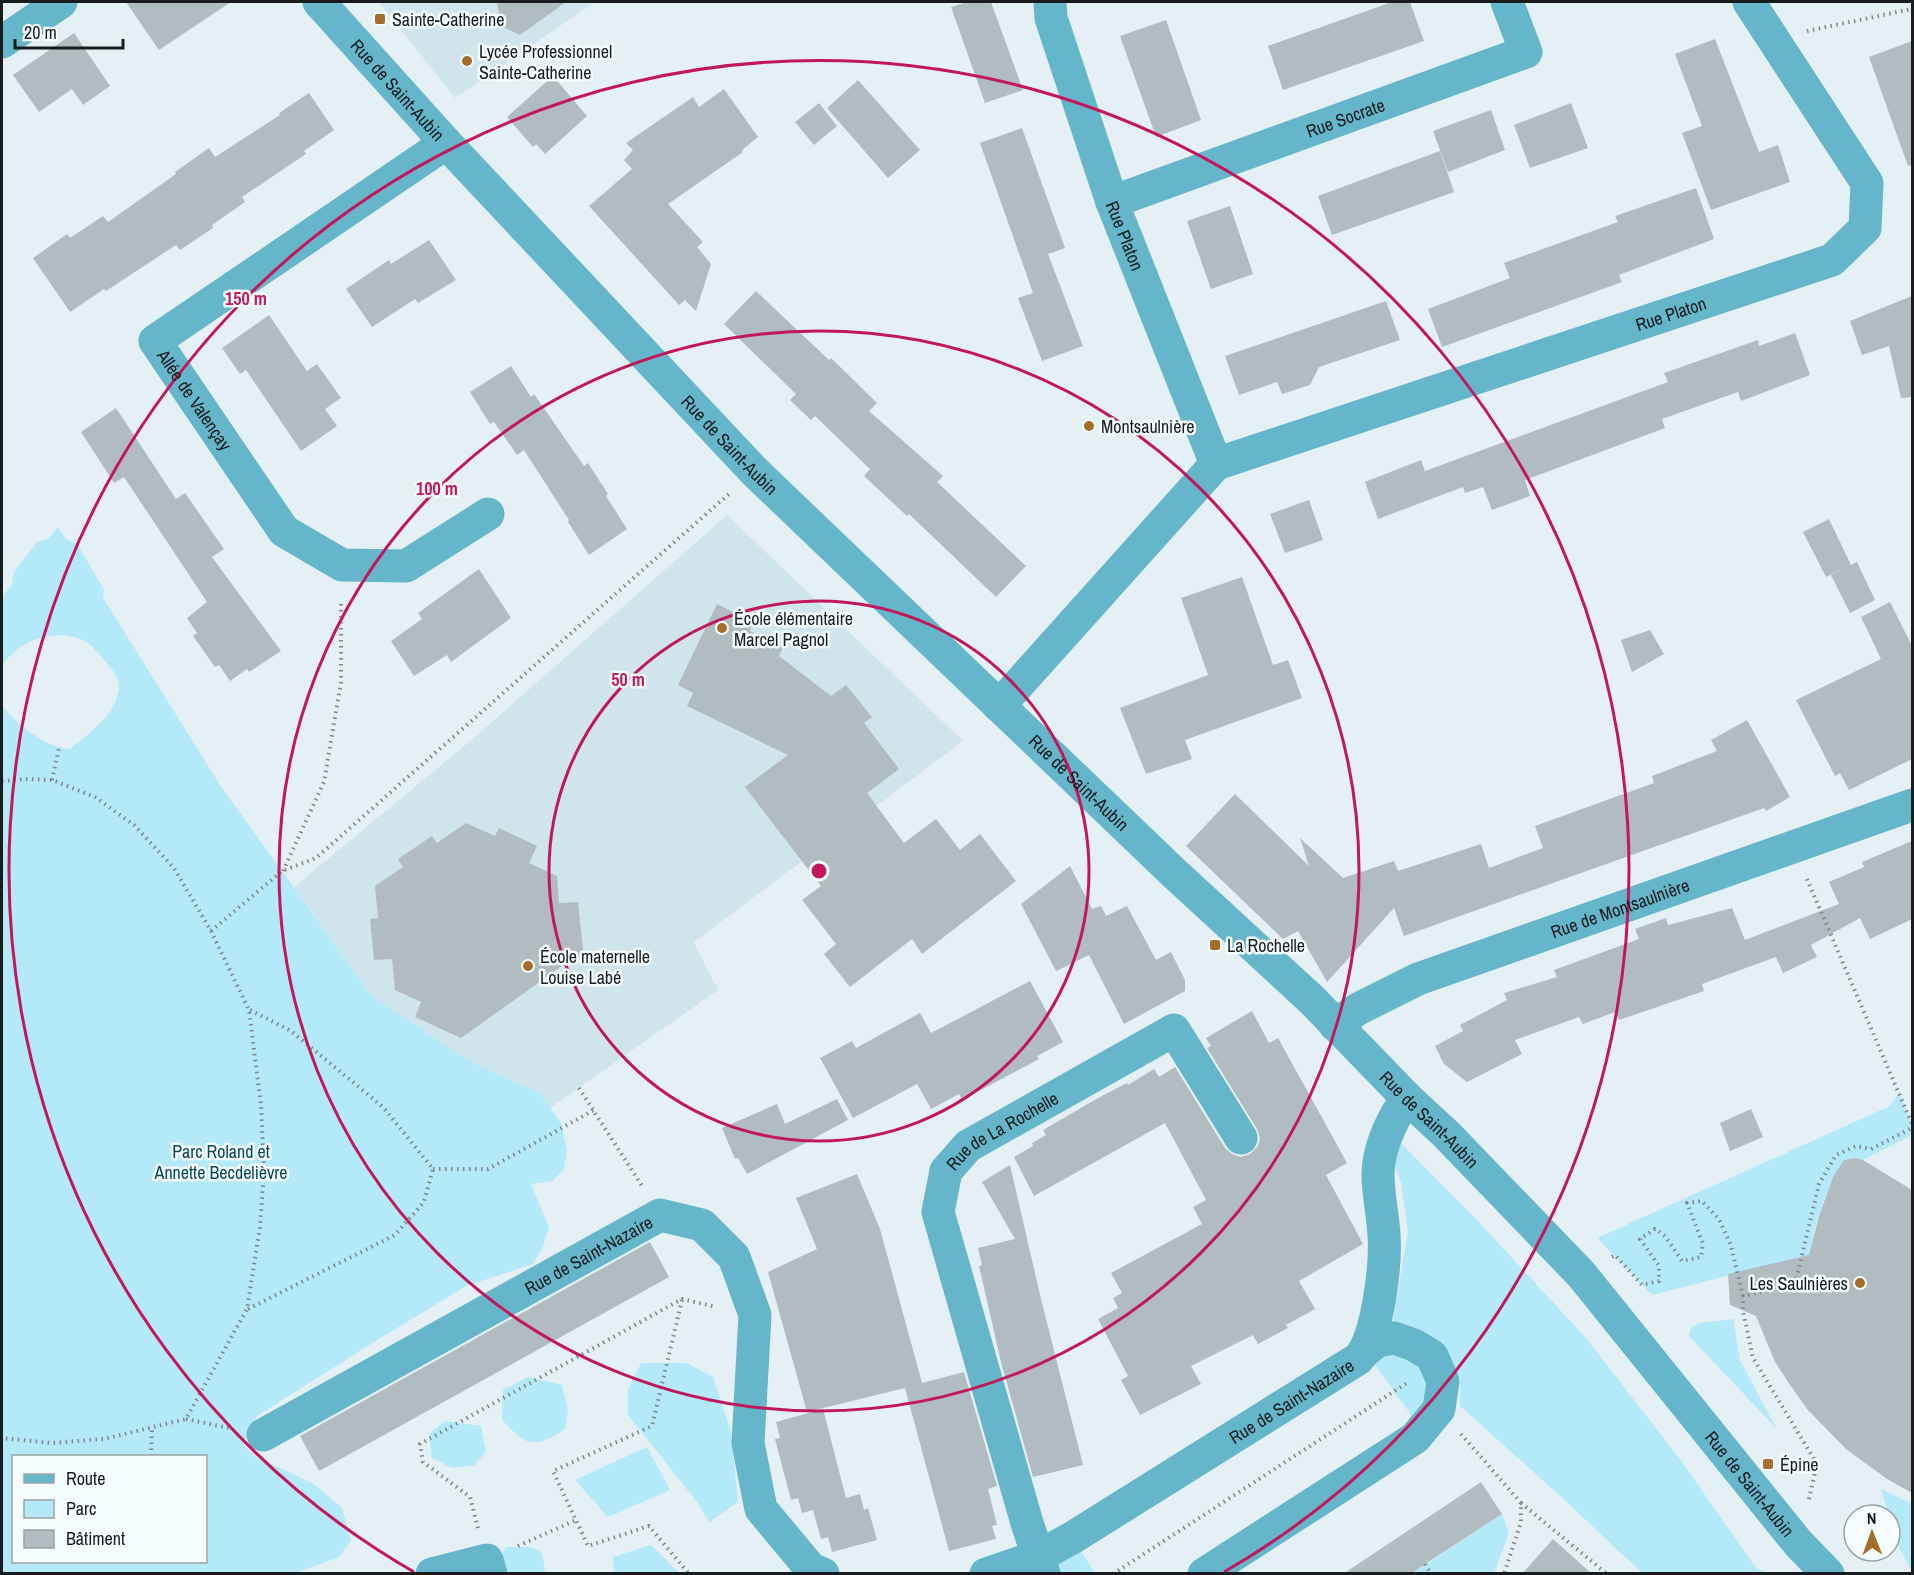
<svg xmlns="http://www.w3.org/2000/svg" width="1914" height="1575" viewBox="0 0 1914 1575" font-family="'Archivo Narrow',sans-serif">
	<rect width="100%" height="100%" fill="#e4f0f4"/>
	<!-- built -->
	<path fill="#d0e5eb" d="M379 2H595L455 98Z
		M727 515 963 741 694 942 718 990 485 1154 294 887 469 742Z"/>
	<!-- green -->
	<path fill="#b4e9f9" fill-rule="evenodd" d="M58 527 66 539 77 543 104 590 103 598 220 785 372 996 472 1063 540 1093 561 1123 567 1150 564 1169 552 1181 531 1184 549 1227 543 1246 533 1264 466 1286 374 1342 257 1416 243 1444 254 1456 314 1484 342 1508 351 1540 339 1557 296 1573H2V705C16 724 46 748 70 749 89 733 111 719 118 694 122 681 114 671 106 662 100 655 91 644 83 640 53 628 19 640 2 666V598L12 584 14 572 37 542 49 538ZM14 1456H206V1562H14Z
		M1899 1092 1912 1124V1135L1863 1160 1855 1158 1843 1161C1826 1189 1814 1222 1810 1255L1652 1295 1597 1238 1890 1106Z
		M1400 1142 1477 1220 1586 1338 1682 1462 1756 1568 1768 1573H1642L1568 1503 1460 1406V1377L1446 1349 1392 1326 1408 1231 1401 1182 1393 1162Z
		M1733 1319 1740 1360 1776 1428 1689 1336 1691 1328 1699 1323Z
		M1365 1351 1432 1356 1422 1430Z
		M641 1363H687L713 1377 731 1432 738 1502 709 1522 697 1502 628 1415V1389Z
		M528 1377 562 1385 568 1410 565 1429C533 1450 527 1446 502 1420L503 1390Z
		M445 1421 481 1426 486 1451 475 1465 452 1468 432 1458 429 1434Z
		M647 1447 670 1490 608 1517 575 1480Z
		M1881 1489 1912 1504V1573L1899 1547Z
		M1502 1514 1509 1533 1494 1573 1411 1574Z
		M1072 1538 1095 1573H1044Z
		M651 1545 679 1573H614L613 1557Z
		M506 1547H530L542 1553 545 1570 544 1573H498V1564Z"/>
	<!-- building -->
	<path fill="#b1bcc0" d="M126 2H231L159 50Z
		M497 2H566L520 35 501 26Z
		M967 2H991L1023 90 985 103 951 7Z
		M1392 2H1410L1424 41 1283 90 1268 46Z
		M1166 20 1201 120 1156 137 1120 36Z
		M74 33 110 86 83 105 72 89 39 112 13 75Z
		M1715 39 1759 152 1778 145 1790 182 1711 210 1682 133 1702 126 1675 54Z
		M1912 41V165L1908 166 1869 57Z
		M553 76 587 116 545 154 536 144 533 147 507 117Z
		M858 80 920 150 888 178 827 108Z
		M724 89 758 137 742 150 743 152 668 204 703 242 697 247 711 264 696 311 685 300 679 305 589 206 632 169 624 160 633 150 626 143 693 97 699 107Z
		M309 93 334 130 304 151 306 154 242 197 245 202 212 225 213 228 180 250 176 245 106 291 104 289 70 312 33 258 67 234 70 238 103 216 108 222 176 174 175 172 209 148 215 157 280 115 279 113Z
		M819 103 837 126 814 145 795 122Z
		M1571 103 1588 148 1530 168 1514 125Z
		M1491 110 1505 150 1448 172 1433 131Z
		M1022 128 1065 248 1048 254 1083 346 1042 361 1018 298 1033 293 980 143Z
		M1440 151 1454 192 1332 235 1318 196Z
		M1696 188 1714 239 1619 275 1622 282 1442 347 1428 309 1510 278 1504 263 1618 222 1615 216Z
		M1230 206 1253 274 1211 289 1187 221Z
		M429 240 456 280 418 303 415 299 372 327 346 289 389 260 391 264Z
		M756 291 829 360 831 358 877 403 869 411 943 476 937 482 1026 566 996 597 909 514 907 516 864 476 870 469 815 416 811 420 790 400 796 394 724 324Z
		M1912 296V397L1901 398 1889 346 1862 355 1850 321Z
		M1386 301 1400 340 1319 367 1310 385 1282 394 1277 382 1239 395 1225 356Z
		M269 315 307 371 317 364 341 398 325 409 337 426 301 451 246 370 240 374 222 348Z
		M1795 333 1810 375 1741 401 1738 392 1662 419 1665 428 1525 480 1530 496 1492 510 1483 487 1465 493 1463 487 1378 519 1365 482 1421 460 1425 471 1668 382 1664 373 1758 340 1759 346Z
		M511 366 531 397 534 394 584 466 588 463 608 494 606 496 627 529 589 555 568 522 569 520 524 450 517 455 494 422 490 424 470 392Z
		M116 408 176 499 185 493 224 549 212 557 281 651 249 672 247 669 230 681 219 665 215 667 193 636 197 633 187 618 207 602 124 477 114 483 81 432Z
		M1309 500 1323 540 1285 553 1270 514Z
		M1829 519 1851 565 1826 577 1803 532Z
		M1857 562 1875 600 1850 613 1831 575Z
		M479 569 511 618 451 662 447 655 414 676 391 641 422 619 418 613Z
		M1242 577 1273 665 1288 660 1302 698 1185 740 1192 759 1146 774 1120 708 1208 675 1181 598Z
		M1890 602 1911 644H1912V759L1849 790 1840 773 1835 776 1796 700 1881 659 1861 617Z
		M717 604 753 622 750 631 783 647 779 656 831 696 846 685 872 717 864 723 899 769 867 793 904 843 936 819 960 850 980 834 1016 881 922 954 912 939 850 987 824 954 836 944 802 900 821 886 745 787 788 755 687 706 693 693 678 685Z
		M1650 630 1664 654 1632 672 1621 640Z
		M1747 720 1790 797 1766 811 1764 808 1404 936 1394 908 1327 982 1298 931 1283 939 1186 846 1235 794 1309 866 1300 838 1343 878 1394 861 1398 871 1481 844 1489 868 1543 848 1535 826 1654 783 1652 776 1717 751 1711 740Z
		M466 823 495 836 499 828 537 846 529 863 557 876 559 903 578 902 584 958H573L461 1038 415 1017 421 1002 395 990 392 959 374 960 370 919 378 918 375 886 403 867 398 859 432 836 437 843Z
		M1912 841V919L1870 939 1860 918 1811 945 1817 957 1783 973 1776 957 1702 984 1704 991 1619 1020 1615 1012 1583 1024 1579 1017 1515 1040 1522 1054 1467 1082 1444 1064 1435 1046 1463 1031 1460 1025 1507 1000 1504 993 1557 977 1554 970 1639 939 1635 929 1666 918 1668 925 1732 908 1745 940 1839 904 1829 882 1864 867 1862 862Z
		M1070 866 1092 909 1101 906 1106 916 1127 906 1156 960 1171 952 1185 980V991L1124 1024 1089 955 1056 971 1021 904Z
		M1030 981 1063 1042 1037 1056 1039 1059 962 1100 959 1094 931 1109 917 1084 853 1118 820 1058 852 1041 856 1048 920 1013 931 1033Z
		M1252 1011 1269 1043 1278 1038 1347 1163 1326 1175 1363 1244 1299 1281 1315 1309 1286 1325 1288 1328 1258 1344 1253 1335 1191 1366 1201 1384 1140 1415 1121 1380 1128 1376 1098 1319 1118 1308 1113 1298 1122 1293 1111 1273 1202 1224 1193 1207 1206 1200 1165 1123 1034 1196 1014 1157 1033 1146 1032 1143 1046 1135 1043 1130 1098 1098 1127 1083 1128 1085 1154 1069 1159 1077 1175 1067 1225 1148 1232 1154 1241 1157 1250 1154 1258 1146 1260 1138 1257 1129 1207 1048 1211 1046 1206 1038Z
		M837 1099 848 1120 747 1174 738 1158 735 1159 722 1128 777 1104 785 1124Z
		M1751 1109 1763 1137 1730 1151 1720 1123Z
		M1855 1158 1863 1160 1912 1190V1493L1887 1479 1846 1449 1807 1409 1790 1385 1775 1362 1756 1316 1730 1305 1728 1274 1809 1255 1819 1216 1833 1177 1844 1160Z
		M1010 1165 1041 1299 1083 1465 1033 1477 1001 1362 979 1266 982 1265 978 1248 1015 1239 982 1182Z
		M857 1174 880 1229 922 1383 964 1372 997 1486 988 1489 997 1525 992 1526 996 1539 949 1551 905 1388 807 1412 768 1272 817 1249 796 1198Z
		M650 1242 669 1277 319 1471 300 1436Z
		M823 1409 846 1498 860 1494 864 1510 868 1508 877 1540 832 1552 828 1537 821 1539 813 1510 802 1513 798 1498 791 1500 775 1439 780 1438 776 1422Z
		M1481 1482 1502 1514 1425 1564 1411 1574H1343Z
		M1553 1539 1592 1574H1522Z"/>
	<g fill="none" stroke-linecap="round" stroke-linejoin="round">
		<!-- path -->
		<path stroke="#7e8688" stroke-width="4" stroke-dasharray="1.5 4.5" stroke-linecap="butt" d="M1807 31 1912 9
			M52 780 59 748
			M2 781 28 779 52 780 95 797 134 825 174 868 211 931 249 1010 261 1105 264 1169 260 1227 247 1309 186 1419 104 1439 51 1443 2 1438
			M283 871 324 782 341 682V601
			M1807 879 1912 1124
			M211 931 282 871 316 858 730 493
			M579 1088 642 1186
			M433 1169H488L594 1110
			M1612 1257 1615 1255 1642 1285 1659 1281V1266L1640 1239 1655 1229 1665 1236 1682 1261 1701 1257 1703 1244 1687 1203 1702 1201 1719 1219 1731 1246 1743 1296
			M682 1300 652 1426 553 1471 588 1546 649 1526 689 1574
			M248 1309 395 1235 424 1202 433 1169 383 1107 291 1031 250 1010
			M186 1419 229 1428
			M1461 1434 1521 1503V1522L1504 1574
			M151 1456 152 1427
			M1809 1499 1817 1464 1753 1358 1743 1311V1296L1795 1284 1819 1184 1836 1155 1856 1146 1871 1149 1912 1128
			M1521 1503 1607 1574
			M478 1528 470 1497 423 1462 420 1444 682 1299 716 1307
			M518 1546 576 1520
			M1425 1564 1431 1574
			M1113 1574 1407 1383"/>
		<!-- minor -->
		<g stroke="#65b6cb" stroke-width="33">
			<path id="s1" d="M319 2 446 143 754 471 1174 873 1312 1000 1407 1098 1446 1134 1581 1274 1798 1543 1828 1574"/>
			<path id="s2" d="M1050 2 1051 18 1112 202 1216 464"/>
			<path d="M2 42 61 2"/>
			<path id="s3" d="M446 143 155 341 284 531 342 565 406 566 488 514"/>
			<path id="s4" d="M1112 202 1526 52 1507 2"/>
			<path id="s5" d="M999 706 1216 464 1832 260 1865 228 1867 183 1749 2"/>
			<path id="s6" d="M1335 1025 1358 1009 1418 979 1912 805"/>
			<path id="s7" d="M263 1435 660 1215 702 1225 734 1257 755 1315 748 1443 761 1509 811 1569 823 1574"/>
			<path d="M432 1574 487 1560 491 1574"/>
			<path id="s8" d="M986 1574 1039 1556 1072 1538 1358 1359C1378 1338 1386 1264 1384 1235 1383 1215 1378 1194 1378 1175 1378 1148 1392 1119 1407 1098"/>
			<path id="s9" d="M1044 1574 1027 1523 938 1212 946 1171 968 1146 1174 1030 1241 1138"/>
			<path d="M1204 1574 1415 1438 1439 1409 1443 1381 1432 1356 1414 1345 1394 1338 1377 1341 1365 1351"/>
		</g>
	</g>
	<!-- distance rings -->
	<g fill="none" stroke="#c2185b" stroke-width="3">
		<circle cx="819" cy="871" r="270"/>
		<circle cx="819" cy="871" r="540"/>
		<path d="M414 1572A810 810 0 1 1 1224 1572"/>
	</g>
	<!-- markers -->
	<g fill="#a46d29" stroke="#f5fcfe" stroke-width="2">
		<rect x="374" y="13" width="12" height="12" rx="3"/>
		<circle cx="467" cy="61" r="6"/>
		<circle cx="1089" cy="426" r="6"/>
		<circle cx="722" cy="628" r="6"/>
		<rect x="1209" y="939" width="12" height="12" rx="3"/>
		<circle cx="528" cy="966" r="6"/>
		<circle cx="1860" cy="1283" r="6"/>
		<rect x="1762" y="1458" width="12" height="12" rx="3"/>
	</g>
	<g text-anchor="middle" dominant-baseline="central" stroke-width="5" stroke-linejoin="round" paint-order="stroke">
		<!-- poi labels -->
		<g font-size="18" fill="#181c1d" stroke="#f5fcfe" text-anchor="start">
			<text x="392" y="19">Sainte-Catherine</text>
			<text x="479" y="51">Lycée Professionnel<tspan x="479" dy="21">Sainte-Catherine</tspan></text>
			<text x="1101" y="426">Montsaulnière</text>
			<text x="734" y="618">École élémentaire<tspan x="734" dy="21">Marcel Pagnol</tspan></text>
			<text x="1227" y="945">La Rochelle</text>
			<text x="540" y="956">École maternelle<tspan x="540" dy="21">Louise Labé</tspan></text>
			<text x="1848" y="1283" text-anchor="end">Les Saulnières</text>
			<text x="1780" y="1464">Épine</text>
		</g>
		<!-- street labels -->
		<g font-size="18" fill="#181c1d" stroke="#f5fcfe">
			<text stroke="none"><textPath href="#s1" startOffset="118">Rue de Saint-Aubin</textPath></text>
			<text stroke="none"><textPath href="#s4" startOffset="248">Rue Socrate</textPath></text>
			<text stroke="none"><textPath href="#s2" startOffset="246">Rue Platon</textPath></text>
			<text stroke="none"><textPath href="#s5" startOffset="804">Rue Platon</textPath></text>
			<text stroke="none"><textPath href="#s3" startOffset="423">Allée de Valençay</textPath></text>
			<text stroke="none"><textPath href="#s1" startOffset="604">Rue de Saint-Aubin</textPath></text>
			<text stroke="none"><textPath href="#s1" startOffset="1090">Rue de Saint-Aubin</textPath></text>
			<text stroke="none"><textPath href="#s6" startOffset="309">Rue de Montsaulnière</textPath></text>
			<text stroke="none"><textPath href="#s1" startOffset="1576">Rue de Saint-Aubin</textPath></text>
			<text stroke="none"><textPath href="#s9" startOffset="489">Rue de La Rochelle</textPath></text>
			<text stroke="none"><textPath href="#s7" startOffset="372">Rue de Saint-Nazaire</textPath></text>
			<text stroke="none"><textPath href="#s8" startOffset="352">Rue de Saint-Nazaire</textPath></text>
			<text stroke="none"><textPath href="#s1" startOffset="2062">Rue de Saint-Aubin</textPath></text>
		</g>
		<!-- park labels -->
		<g font-size="18" fill="#084856" stroke="#f5fcfe">
			<text x="221" y="1151">Parc Roland et<tspan x="221" dy="21">Annette Becdelièvre</tspan></text>
		</g>
	</g>
	<circle cx="819" cy="871" r="9" fill="#c2185b" stroke="#f5fcfe" stroke-width="3"/>
	<g font-size="18" text-anchor="middle" font-weight="bold" fill="#c2185b" stroke="#f5fcfe" stroke-width="5" stroke-linejoin="round" paint-order="stroke">
		<text x="246" y="305">150 m</text>
		<text x="437" y="495">100 m</text>
		<text x="628" y="686">50 m</text>
	</g>
	<!-- border -->
	<rect width="1914" height="1575" fill="none" stroke="#181c1d" stroke-width="6"/>
	<!-- legend -->
	<rect x="12" y="1455" width="195" height="108" fill="#f5fcfe" stroke="#9da2a4" stroke-width="1.5"/>
	<rect x="24" y="1474" width="30" height="9" fill="#65b6cb" stroke="#9da2a4" stroke-width="1.5"/>
	<text x="66" y="1485" font-size="18" fill="#181c1d">Route</text>
	<rect x="24" y="1500" width="30" height="18" fill="#b4e9f9" stroke="#9da2a4" stroke-width="1.5"/>
	<text x="66" y="1515" font-size="18" fill="#181c1d">Parc</text>
	<rect x="24" y="1530" width="30" height="18" fill="#b1bcc0" stroke="#9da2a4" stroke-width="1.5"/>
	<text x="66" y="1545" font-size="18" fill="#181c1d">Bâtiment</text>
	<!-- north arrow -->
	<g transform="translate(1872 1533) rotate(359)"><circle r="28" fill="#f5fcfe" stroke="#9da2a4" stroke-width="1.5"/>
	<path d="M0-4.5L10 22L0 15L-10 22Z" fill="#a46d29"/>
	<text y="-9" font-size="16" font-weight="bold" text-anchor="middle" fill="#181c1d">N</text>
	</g>
	<!-- scale -->
	<path d="M15 39v9h108v-9" fill="none" stroke="#181c1d" stroke-width="3"/>
	<text x="24" y="39" font-size="18" fill="#181c1d" stroke="#f5fcfe" stroke-width="4.5" paint-order="stroke">20 m</text>
</svg>
